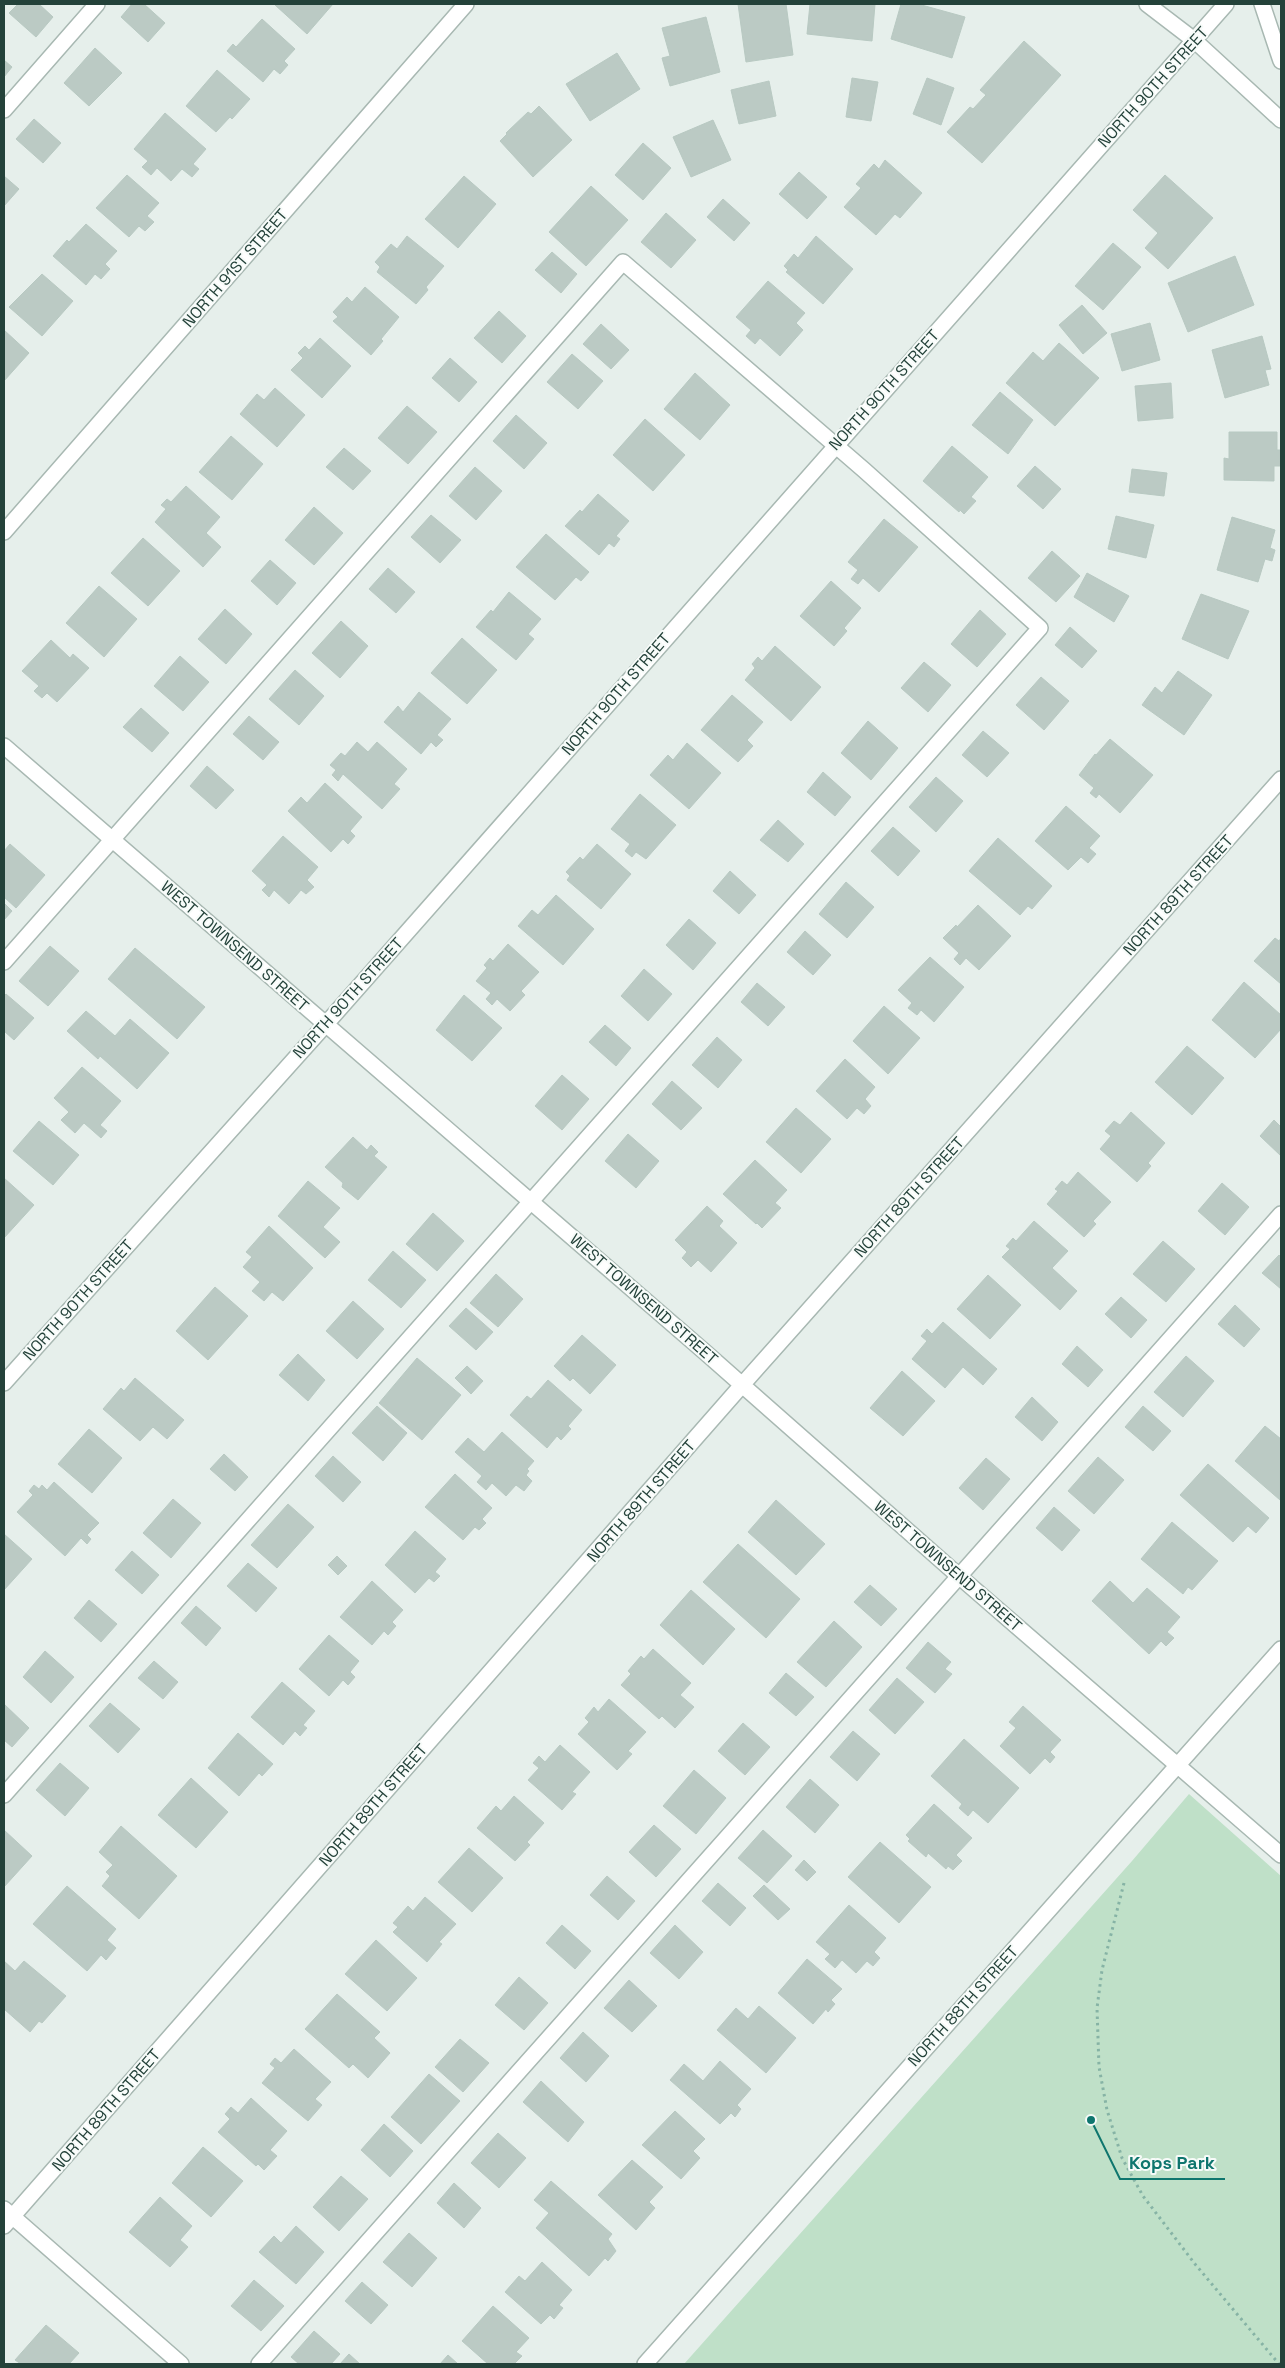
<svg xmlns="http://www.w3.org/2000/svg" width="1285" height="2368" viewBox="0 0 1285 2368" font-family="'Space Grotesk',sans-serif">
	<rect width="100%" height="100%" fill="#e6efeb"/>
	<!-- green -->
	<path fill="#bfe0c8" d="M1189 1794 1281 1876V2364H684L1132 1861Z"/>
	<!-- building -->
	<path fill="#bbcac4" stroke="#b8c9c2" d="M18 4H39L53 17 36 37 9 13Z
		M132 4H144L165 23 148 42 121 17Z
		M277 4H333L307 34 275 5Z
		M738 4H786L793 55 746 62Z
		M810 4H875L872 41 807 34Z
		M901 4H918L965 17 952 58 891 39Z
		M706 17 720 72 670 86 662 58 670 56 662 28Z
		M262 19 295 49 284 61 288 65 280 74 274 69 263 82 227 51 233 44 236 47Z
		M1024 41 1061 75 982 163 947 132 970 107 973 109 986 95 980 90Z
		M95 48 122 73 89 106 64 83Z
		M617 53 640 89 590 121 566 84Z
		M4 60 12 67 4 77Z
		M217 70 250 99 232 119 230 117 216 132 186 106Z
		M852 78 878 82 871 121 846 117Z
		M927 78 954 88 941 125 913 114Z
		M769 81 776 116 739 124 731 90Z
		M539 106 572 140 533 177 500 141 507 134 506 133 528 112 531 114Z
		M165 113 206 149 193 164 199 169 192 177 182 169 171 181 157 168 151 175 142 167 148 161 134 149Z
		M34 119 61 143 43 163 16 139Z
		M713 120 731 160 691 177 673 137Z
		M643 143 671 168 643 200 615 175Z
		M885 160 922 193 900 218 895 214 876 235 844 207 861 188 856 184 874 164 879 169Z
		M799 172 827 197 807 219 779 194Z
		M127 175 159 203 147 216 154 222 145 231 139 226 129 237 96 208Z
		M1165 175 1213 218 1168 269 1145 248 1158 233 1133 210Z
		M4 176 19 189 4 206Z
		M464 176 496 204 458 248 425 219Z
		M591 186 628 220 586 266 549 232Z
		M723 199 750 223 734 241 707 217Z
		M666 213 696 240 671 268 641 242Z
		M86 224 117 251 105 264 110 269 101 279 95 274 86 285 53 256 67 240 69 242Z
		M407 236 444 266 426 287 428 290 416 304 377 272 380 267 375 262 391 244 397 249Z
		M816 236 853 269 823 304 786 272 788 270 784 266 794 254 798 258Z
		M1113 243 1141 267 1103 310 1075 286Z
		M552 252 577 274 561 293 535 270Z
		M1235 256 1254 305 1188 332 1168 283Z
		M42 274 73 301 42 336 9 307Z
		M768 281 805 313 796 323 803 330 780 356 760 338 755 344 746 336 751 330 736 317Z
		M365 287 399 317 381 339 383 341 371 355 333 321 338 317 333 312 347 297 352 302Z
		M1082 305 1107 333 1083 354 1059 325Z
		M499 311 526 336 502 363 474 338Z
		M1150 323 1160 360 1122 371 1111 334Z
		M601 324 629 350 611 369 583 344Z
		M4 330 29 353 4 381Z
		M1262 336 1271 369 1265 370 1269 385 1225 398 1212 350Z
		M320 338 351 366 322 398 291 370 303 358 298 353 305 346 309 350Z
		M1059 343 1099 378 1055 426 1006 383 1033 352 1043 361Z
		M572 354 603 381 578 409 547 382Z
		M450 358 477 382 459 402 432 378Z
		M695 373 730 405 700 440 664 409Z
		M1171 383 1173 418 1138 421 1135 386Z
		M275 388 305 415 277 447 240 414 257 394 264 400Z
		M1000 392 1033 420 1008 454 972 425Z
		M407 406 437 432 408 464 378 438Z
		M516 415 547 443 524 469 493 441Z
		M645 419 685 455 653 491 613 455Z
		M1229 432H1277V450H1280V466H1274V481L1224 480V458L1229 459Z
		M231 436 263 464 232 500 199 472Z
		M952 446 988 477 971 497 976 501 964 514 960 510 959 512 923 481Z
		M344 448 371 471 353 490 326 467Z
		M1035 466 1061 489 1043 509 1017 486Z
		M475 467 502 491 476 520 449 496Z
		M1132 469 1167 473 1164 496 1129 492Z
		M186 486 220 517 206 533 221 547 203 567 155 522 166 509 161 505 167 499 171 502Z
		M598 494 629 521 616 536 620 539 614 547 609 543 599 555 565 526 580 510 582 512Z
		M314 507 343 533 314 565 285 540Z
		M431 515 461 540 440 563 411 537Z
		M1116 516 1154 525 1146 558 1108 549Z
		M1232 517 1275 530 1270 548 1275 550 1272 561 1265 559 1258 582 1217 570Z
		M884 519 918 547 879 592 863 578 858 584 851 579 858 570 848 562Z
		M546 534 589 572 581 581 576 577 555 600 516 567Z
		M143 538 180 571 148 606 111 573Z
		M1052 551 1080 576 1056 602 1028 578Z
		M270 560 296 583 277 605 251 581Z
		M388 568 415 592 396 613 369 589Z
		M1087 573 1129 596 1114 622 1074 597Z
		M831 581 861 608 844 628 847 631 834 646 800 616Z
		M99 586 137 619 104 657 66 623Z
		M509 592 541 619 528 634 534 639 516 660 476 627 491 610 493 612Z
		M1201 594 1249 611 1228 659 1182 639Z
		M225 609 252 634 226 664 198 639Z
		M980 610 1006 634 977 667 951 644Z
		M341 621 368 646 340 678 312 653Z
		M1070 627 1097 651 1082 668 1055 645Z
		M462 638 497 670 467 704 431 673Z
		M51 640 70 658 73 654 89 668 57 702 47 693 42 698 34 691 39 686 22 671Z
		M775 646 821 687 791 721 745 680 755 668 752 664 758 657 762 661Z
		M180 656 209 682 183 711 154 686Z
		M924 662 951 685 928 712 901 688Z
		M295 670 324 696 299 725 269 699Z
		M1178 671 1212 695 1184 735 1142 705 1155 687 1162 693Z
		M1041 677 1069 701 1044 730 1016 705Z
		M419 692 451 719 437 735 443 740 436 747 431 742 421 754 384 722 398 706 403 712Z
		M732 695 763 722 747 740 753 746 738 762 701 730Z
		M141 708 169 733 152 752 123 727Z
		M249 716 279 742 263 760 233 734Z
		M868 721 898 748 871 780 841 753Z
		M983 731 1009 753 987 777 962 755Z
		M1110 739 1153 775 1120 813 1099 794 1096 798 1090 793 1094 788 1079 775 1095 754 1096 755Z
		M357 742 368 752 377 742 407 769 394 784 400 789 382 809 343 774 338 781 332 775 336 770 330 765 341 753 345 756Z
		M687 743 721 773 689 809 650 775 668 755 673 760Z
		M207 766 234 790 216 809 190 786Z
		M823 772 851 797 835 816 807 792Z
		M936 777 963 801 936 832 909 807Z
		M325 783 362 817 350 831 355 836 348 844 343 839 331 852 288 811 301 797 307 803Z
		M640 794 676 825 646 859 636 852 632 857 625 851 630 844 611 829Z
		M1066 806 1100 836 1089 848 1096 854 1088 863 1081 857 1068 870 1035 841Z
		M778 820 804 844 788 862 760 840Z
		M893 827 920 851 898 876 871 851Z
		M283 836 318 867 307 880 314 887 306 894 301 890 289 904 274 890 269 897 262 890 267 885 252 871Z
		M998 838 1052 886 1032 909 1028 906 1020 915 969 871Z
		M10 844 45 875 16 908 4 897V851Z
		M597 844 631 874 601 909 567 880 570 876 566 872 580 857 583 860Z
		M730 871 756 895 739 914 713 891Z
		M846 882 874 907 847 938 819 914Z
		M556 895 594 929 563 965 518 926 532 910 538 915Z
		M4 903 12 911 4 920Z
		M978 905 1011 936 979 970 966 958 960 965 954 959 959 953 943 938 956 925 957 927Z
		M689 919 716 943 693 970 666 945Z
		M805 931 831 955 813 975 787 952Z
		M1275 938 1279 941 1281 938V984L1254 961Z
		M508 944 539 972 521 991 525 995 510 1011 497 999 492 1005 486 999 491 993 476 981 487 968 484 965 490 958 493 961Z
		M50 946 79 971 48 1006 19 981Z
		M135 948 205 1007 177 1039 108 979Z
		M930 957 964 987 934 1022 921 1010 917 1015 908 1008 912 1003 898 990Z
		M644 969 672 994 648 1021 621 996Z
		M1244 982 1281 1015V1029L1255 1058 1212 1020Z
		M757 983 785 1007 768 1026 741 1002Z
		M6 994 34 1018 14 1040 4 1031V996Z
		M464 995 502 1028 472 1061 436 1030Z
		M884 1006 920 1038 888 1074 853 1041Z
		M86 1011 115 1036 130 1019 169 1053 137 1089 100 1056 98 1059 67 1031Z
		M605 1025 631 1048 616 1066 589 1042Z
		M717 1037 742 1060 718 1088 692 1065Z
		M1187 1046 1224 1078 1192 1115 1155 1082Z
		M845 1059 875 1087 865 1099 871 1106 864 1114 857 1108 847 1119 816 1091Z
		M82 1067 121 1101 100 1125 107 1131 101 1138 84 1123 75 1133 61 1120 69 1112 54 1098Z
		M562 1075 589 1099 562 1130 535 1106Z
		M672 1081 702 1108 681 1130 652 1104Z
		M796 1108 831 1139 801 1173 766 1142Z
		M1131 1112 1165 1143 1148 1163 1151 1166 1137 1182 1100 1149 1111 1136 1105 1131 1114 1121 1120 1125Z
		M1274 1120 1281 1127V1156L1260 1136Z
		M39 1121 79 1155 53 1185 13 1151Z
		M628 1134 659 1161 636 1188 605 1161Z
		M353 1137 367 1150 371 1145 378 1152 374 1156 387 1167 358 1200 342 1187 343 1183 325 1167Z
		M755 1160 787 1190 775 1203 781 1208 762 1228 757 1223 756 1224 723 1194Z
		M1078 1172 1111 1202 1093 1221 1096 1224 1084 1237 1047 1204 1058 1191 1055 1189 1062 1181 1067 1185Z
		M4 1178 34 1205 4 1238Z
		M308 1181 340 1208 323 1227 340 1242 325 1258 278 1216Z
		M1222 1183 1249 1207 1225 1235 1198 1211Z
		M707 1206 723 1221 719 1226 737 1243 711 1272 698 1260 691 1267 682 1258 687 1252 675 1240Z
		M433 1213 464 1241 437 1271 406 1244Z
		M1034 1221 1068 1251 1052 1268 1077 1291 1060 1310 1002 1257 1010 1249 1006 1246 1013 1238 1016 1241Z
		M269 1226 313 1268 283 1301 272 1292 264 1301 252 1291 260 1282 243 1267 252 1257 246 1252Z
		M1163 1241 1195 1269 1166 1302 1133 1274Z
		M393 1251 426 1280 401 1308 368 1280Z
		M1279 1255 1281 1257V1289L1262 1273Z
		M496 1274 523 1299 498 1327 470 1303Z
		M988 1275 1021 1305 990 1339 957 1309Z
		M215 1287 248 1316 208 1360 176 1331Z
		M1121 1297 1147 1320 1131 1338 1105 1314Z
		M353 1301 384 1329 357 1359 326 1331Z
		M1235 1305 1260 1329 1244 1347 1218 1324Z
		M466 1308 493 1332 476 1350 449 1326Z
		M943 1322 997 1369 983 1385 963 1367 945 1388 912 1359 927 1341 921 1336 927 1329 932 1334Z
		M582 1335 616 1365 590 1394 573 1378 570 1381 554 1366Z
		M1077 1346 1103 1370 1088 1387 1062 1364Z
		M298 1354 325 1380 308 1401 279 1375Z
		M1186 1356 1214 1381 1183 1417 1154 1392Z
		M417 1358 461 1395 422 1440 379 1403Z
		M467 1366 483 1381 471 1394 455 1378Z
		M902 1371 935 1401 903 1436 870 1408Z
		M135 1378 184 1420 167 1439 153 1427 140 1441 103 1409 121 1388 124 1391Z
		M548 1380 582 1410 568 1426 571 1429 561 1440 557 1436 547 1448 510 1415 527 1396 531 1399Z
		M1032 1397 1058 1422 1042 1441 1015 1417Z
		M377 1406 407 1433 383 1461 352 1433Z
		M1143 1406 1171 1431 1153 1451 1125 1427Z
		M1265 1426 1281 1439 1280 1500 1235 1461Z
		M89 1429 122 1458 92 1493 58 1464Z
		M502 1432 534 1461 527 1469 529 1471 526 1475 532 1481 524 1491 516 1485 506 1496 492 1483 486 1490 477 1482 482 1476 455 1452 468 1438 484 1452Z
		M224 1454 248 1477 235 1491 210 1469Z
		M333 1456 361 1482 343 1502 315 1476Z
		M1098 1457 1124 1480 1094 1514 1068 1491Z
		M986 1458 1010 1479 983 1510 959 1488Z
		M1208 1464 1269 1518 1256 1533 1248 1526 1233 1542 1180 1495Z
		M455 1474 492 1508 482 1519 486 1523 479 1530 475 1527 463 1540 425 1507Z
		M54 1482 99 1523 87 1535 91 1539 87 1544 81 1538 65 1556 17 1512 33 1495 29 1491 34 1485 39 1489 42 1485 47 1490Z
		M173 1499 201 1523 171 1558 143 1533Z
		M776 1500 825 1544 796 1575 748 1532Z
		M288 1504 314 1527 277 1568 251 1545Z
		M1054 1507 1080 1530 1062 1551 1036 1528Z
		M1172 1522 1218 1561 1192 1590 1188 1587 1183 1594 1141 1559Z
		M415 1531 446 1559 435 1572 440 1576 434 1582 429 1578 415 1593 385 1565Z
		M4 1534 32 1559 4 1590Z
		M738 1544 800 1599 766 1638 703 1582Z
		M132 1551 159 1575 142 1594 115 1570Z
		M337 1556 347 1566 338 1575 328 1565Z
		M248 1563 277 1588 256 1612 227 1586Z
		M372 1581 403 1610 392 1622 396 1626 388 1635 384 1631 372 1645 340 1617Z
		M1110 1581 1133 1603 1147 1588 1180 1617 1167 1632 1174 1638 1166 1646 1161 1641 1149 1654 1092 1601Z
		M870 1585 897 1609 881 1626 854 1602Z
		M691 1590 735 1629 703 1665 660 1625Z
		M89 1600 117 1624 101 1642 74 1618Z
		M196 1606 221 1628 206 1646 181 1623Z
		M834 1621 862 1647 826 1687 797 1662Z
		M329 1635 359 1661 350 1672 355 1677 348 1685 343 1680 329 1696 299 1669Z
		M928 1642 951 1662 945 1669 952 1674 935 1693 906 1668Z
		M653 1649 691 1683 680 1695 694 1707 675 1728 662 1716 659 1719 621 1685 631 1674 628 1671 641 1656 644 1659Z
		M45 1651 74 1677 51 1703 23 1677Z
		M154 1661 178 1682 163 1699 138 1678Z
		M786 1673 814 1697 796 1716 769 1693Z
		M897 1678 924 1702 895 1734 869 1710Z
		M282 1682 315 1711 303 1725 307 1728 300 1736 295 1731 283 1745 251 1717Z
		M609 1699 646 1732 628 1751 632 1754 617 1770 578 1734 589 1722 585 1718 594 1707 598 1712Z
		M110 1703 140 1729 118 1753 89 1726Z
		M4 1704 29 1728 12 1747 4 1740Z
		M1023 1706 1061 1740 1050 1752 1055 1757 1050 1763 1045 1758 1030 1774 1000 1746 1016 1728 1009 1722Z
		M743 1723 770 1747 745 1775 718 1751Z
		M853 1731 880 1754 857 1781 830 1757Z
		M238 1733 273 1764 262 1776 259 1773 239 1796 208 1768Z
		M964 1739 1019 1788 988 1823 973 1810 968 1816 959 1808 962 1804 931 1776Z
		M560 1745 590 1772 572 1792 576 1794 562 1810 528 1780 539 1768 533 1763 539 1756 545 1762Z
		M60 1763 89 1788 65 1816 36 1790Z
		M694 1770 726 1798 696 1834 663 1806Z
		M191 1778 228 1812 196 1848 158 1815Z
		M810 1779 839 1805 815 1833 786 1807Z
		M514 1796 544 1823 527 1842 530 1845 515 1861 477 1828 496 1806 501 1811Z
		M934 1804 972 1838 956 1855 962 1861 953 1870 948 1866 946 1869 928 1853 926 1857 908 1841 910 1839 906 1835Z
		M654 1825 681 1849 656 1877 629 1852Z
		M121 1826 177 1876 139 1919 102 1886 110 1876 106 1872 113 1865 99 1852Z
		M4 1830 32 1856 4 1887Z
		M763 1830 792 1856 767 1883 738 1858Z
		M880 1842 931 1887 899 1923 848 1877Z
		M469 1848 503 1878 472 1912 438 1882Z
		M804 1860 816 1872 807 1881 795 1870Z
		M607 1876 635 1901 618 1920 590 1895Z
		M718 1883 746 1908 730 1926 702 1901Z
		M764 1885 790 1909 778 1920 753 1896Z
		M67 1886 116 1929 107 1940 116 1948 106 1960 101 1955 87 1971 33 1924Z
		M425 1897 456 1924 439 1942 442 1944 427 1962 393 1932 398 1927 393 1923 408 1906 413 1911Z
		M849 1905 886 1938 874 1952 880 1958 873 1966 867 1961 856 1973 842 1960 835 1968 825 1959 830 1954 816 1942Z
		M562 1925 591 1951 575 1969 546 1943Z
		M675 1925 703 1952 679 1979 650 1953Z
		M376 1940 417 1978 387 2011 345 1974Z
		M807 1959 842 1989 831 2000 835 2004 828 2012 826 2009 813 2024 778 1993Z
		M4 1961 15 1971 24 1961 66 1996 42 2023 39 2021 30 2032 4 2009Z
		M519 1977 548 2003 524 2030 495 2005Z
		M629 1980 657 2006 632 2032 604 2008Z
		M337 1994 380 2032 374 2038 390 2053 368 2078 353 2064 349 2068 305 2029Z
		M759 2006 796 2038 766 2073 717 2030 736 2008 748 2019Z
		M583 2032 609 2056 586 2082 560 2058Z
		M460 2039 489 2063 463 2092 435 2067Z
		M294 2049 331 2082 315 2099 322 2105 308 2121 262 2083 275 2068 270 2064 275 2058 281 2063Z
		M720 2061 751 2089 737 2105 741 2109 735 2117 731 2113 720 2124 670 2080 684 2064 703 2081Z
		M429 2074 460 2101 421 2144 391 2117Z
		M541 2081 584 2122 568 2142 523 2102Z
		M251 2098 287 2131 270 2150 277 2156 264 2170 258 2164 256 2166 218 2132 230 2119 225 2114 231 2107 238 2113Z
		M675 2111 705 2139 693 2151 700 2158 681 2179 642 2145Z
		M384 2124 413 2151 390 2177 361 2150Z
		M498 2133 526 2158 499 2188 471 2163Z
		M203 2147 243 2181 211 2217 172 2183Z
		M632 2160 663 2187 649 2202 655 2208 636 2230 598 2195Z
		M341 2176 368 2199 339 2231 313 2207Z
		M551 2181 612 2234 608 2239 616 2251 608 2261 605 2258 589 2276 536 2228 549 2213 534 2200Z
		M454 2183 481 2208 464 2228 437 2203Z
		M160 2197 192 2226 180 2240 188 2247 170 2267 129 2232Z
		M296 2226 324 2252 296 2284 259 2252 274 2236 281 2243Z
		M409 2233 437 2258 412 2287 383 2262Z
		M542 2262 572 2290 559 2305 563 2308 554 2319 550 2315 541 2324 505 2292 519 2276 525 2281Z
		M254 2280 284 2306 261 2331 231 2306Z
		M362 2282 388 2305 371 2324 345 2301Z
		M493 2306 529 2338 516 2352 522 2356 514 2364H488L462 2341Z
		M46 2325 79 2353 69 2364H21L15 2360Z
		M314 2331 340 2354 331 2364H299L291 2357Z
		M349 2354 360 2364H340Z
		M448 2355 458 2364H440Z"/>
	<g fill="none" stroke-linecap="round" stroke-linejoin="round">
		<!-- lane casing -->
		<g stroke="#a8b8b2" stroke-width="18">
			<path id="lane" d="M4 110 97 4
				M4 962 623 262 864 470 1040 628 4 1795
				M259 2364 1281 1214"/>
		</g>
		<!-- street casing -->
		<g stroke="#a8b8b2" stroke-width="18">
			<path id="street" d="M1147 4 1194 40 1281 120
				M1262 4 1281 61
				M4 532 466 4
				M4 746 706 1353 960 1577 1281 1855
				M4 1383 326 1024 1226 4
				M4 2209 181 2364
				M4 2226 742 1385 1281 779
				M645 2364 1281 1649"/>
		</g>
		<!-- path -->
		<path stroke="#86b3a5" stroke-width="3" stroke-dasharray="2.5 4" stroke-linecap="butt" d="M1124 1883 1102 1970 1097 2008 1099 2067 1107 2110 1122 2158 1143 2196 1195 2264 1279 2364"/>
		<!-- lane -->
		<use href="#lane" stroke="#fff" stroke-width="15"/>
		<!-- street -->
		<use href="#street" stroke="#fff" stroke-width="15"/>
	</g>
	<g text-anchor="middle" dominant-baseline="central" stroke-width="4" stroke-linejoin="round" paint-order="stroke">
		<!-- street labels -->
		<g font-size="16" fill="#24423a" stroke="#f7fbf9">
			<text transform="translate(1153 87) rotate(-48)">NORTH 90TH STREET</text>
			<text transform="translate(235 268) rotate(-49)">NORTH 91ST STREET</text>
			<text transform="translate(884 390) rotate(-48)">NORTH 90TH STREET</text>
			<text transform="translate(616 694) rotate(-49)">NORTH 90TH STREET</text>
			<text transform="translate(1178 895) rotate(-48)">NORTH 89TH STREET</text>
			<text transform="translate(235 946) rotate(41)">WEST TOWNSEND STREET</text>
			<text transform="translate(348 998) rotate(-48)">NORTH 90TH STREET</text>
			<text transform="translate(909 1197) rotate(-48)">NORTH 89TH STREET</text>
			<text transform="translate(644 1299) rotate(41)">WEST TOWNSEND STREET</text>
			<text transform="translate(78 1300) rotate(-48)">NORTH 90TH STREET</text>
			<text transform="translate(641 1501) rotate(-49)">NORTH 89TH STREET</text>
			<text transform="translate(948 1566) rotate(41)">WEST TOWNSEND STREET</text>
			<text transform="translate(373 1805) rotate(-49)">NORTH 89TH STREET</text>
			<text transform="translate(963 2006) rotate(-48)">NORTH 88TH STREET</text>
			<text transform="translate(106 2110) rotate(-49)">NORTH 89TH STREET</text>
		</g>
	</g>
	<!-- callouts -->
	<path fill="none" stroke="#0f766e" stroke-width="2" d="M1091 2120L1120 2179H1225"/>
	<circle fill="#0f766e" stroke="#f7fbf9" stroke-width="2" cx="1091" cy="2120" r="5"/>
	<g font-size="18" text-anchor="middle" font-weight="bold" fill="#0f766e" stroke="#f7fbf9" stroke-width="4" stroke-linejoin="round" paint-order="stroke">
		<text x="1172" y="2169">Kops Park</text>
	</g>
	<!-- border -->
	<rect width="1285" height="2368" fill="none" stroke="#24423a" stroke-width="10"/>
</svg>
